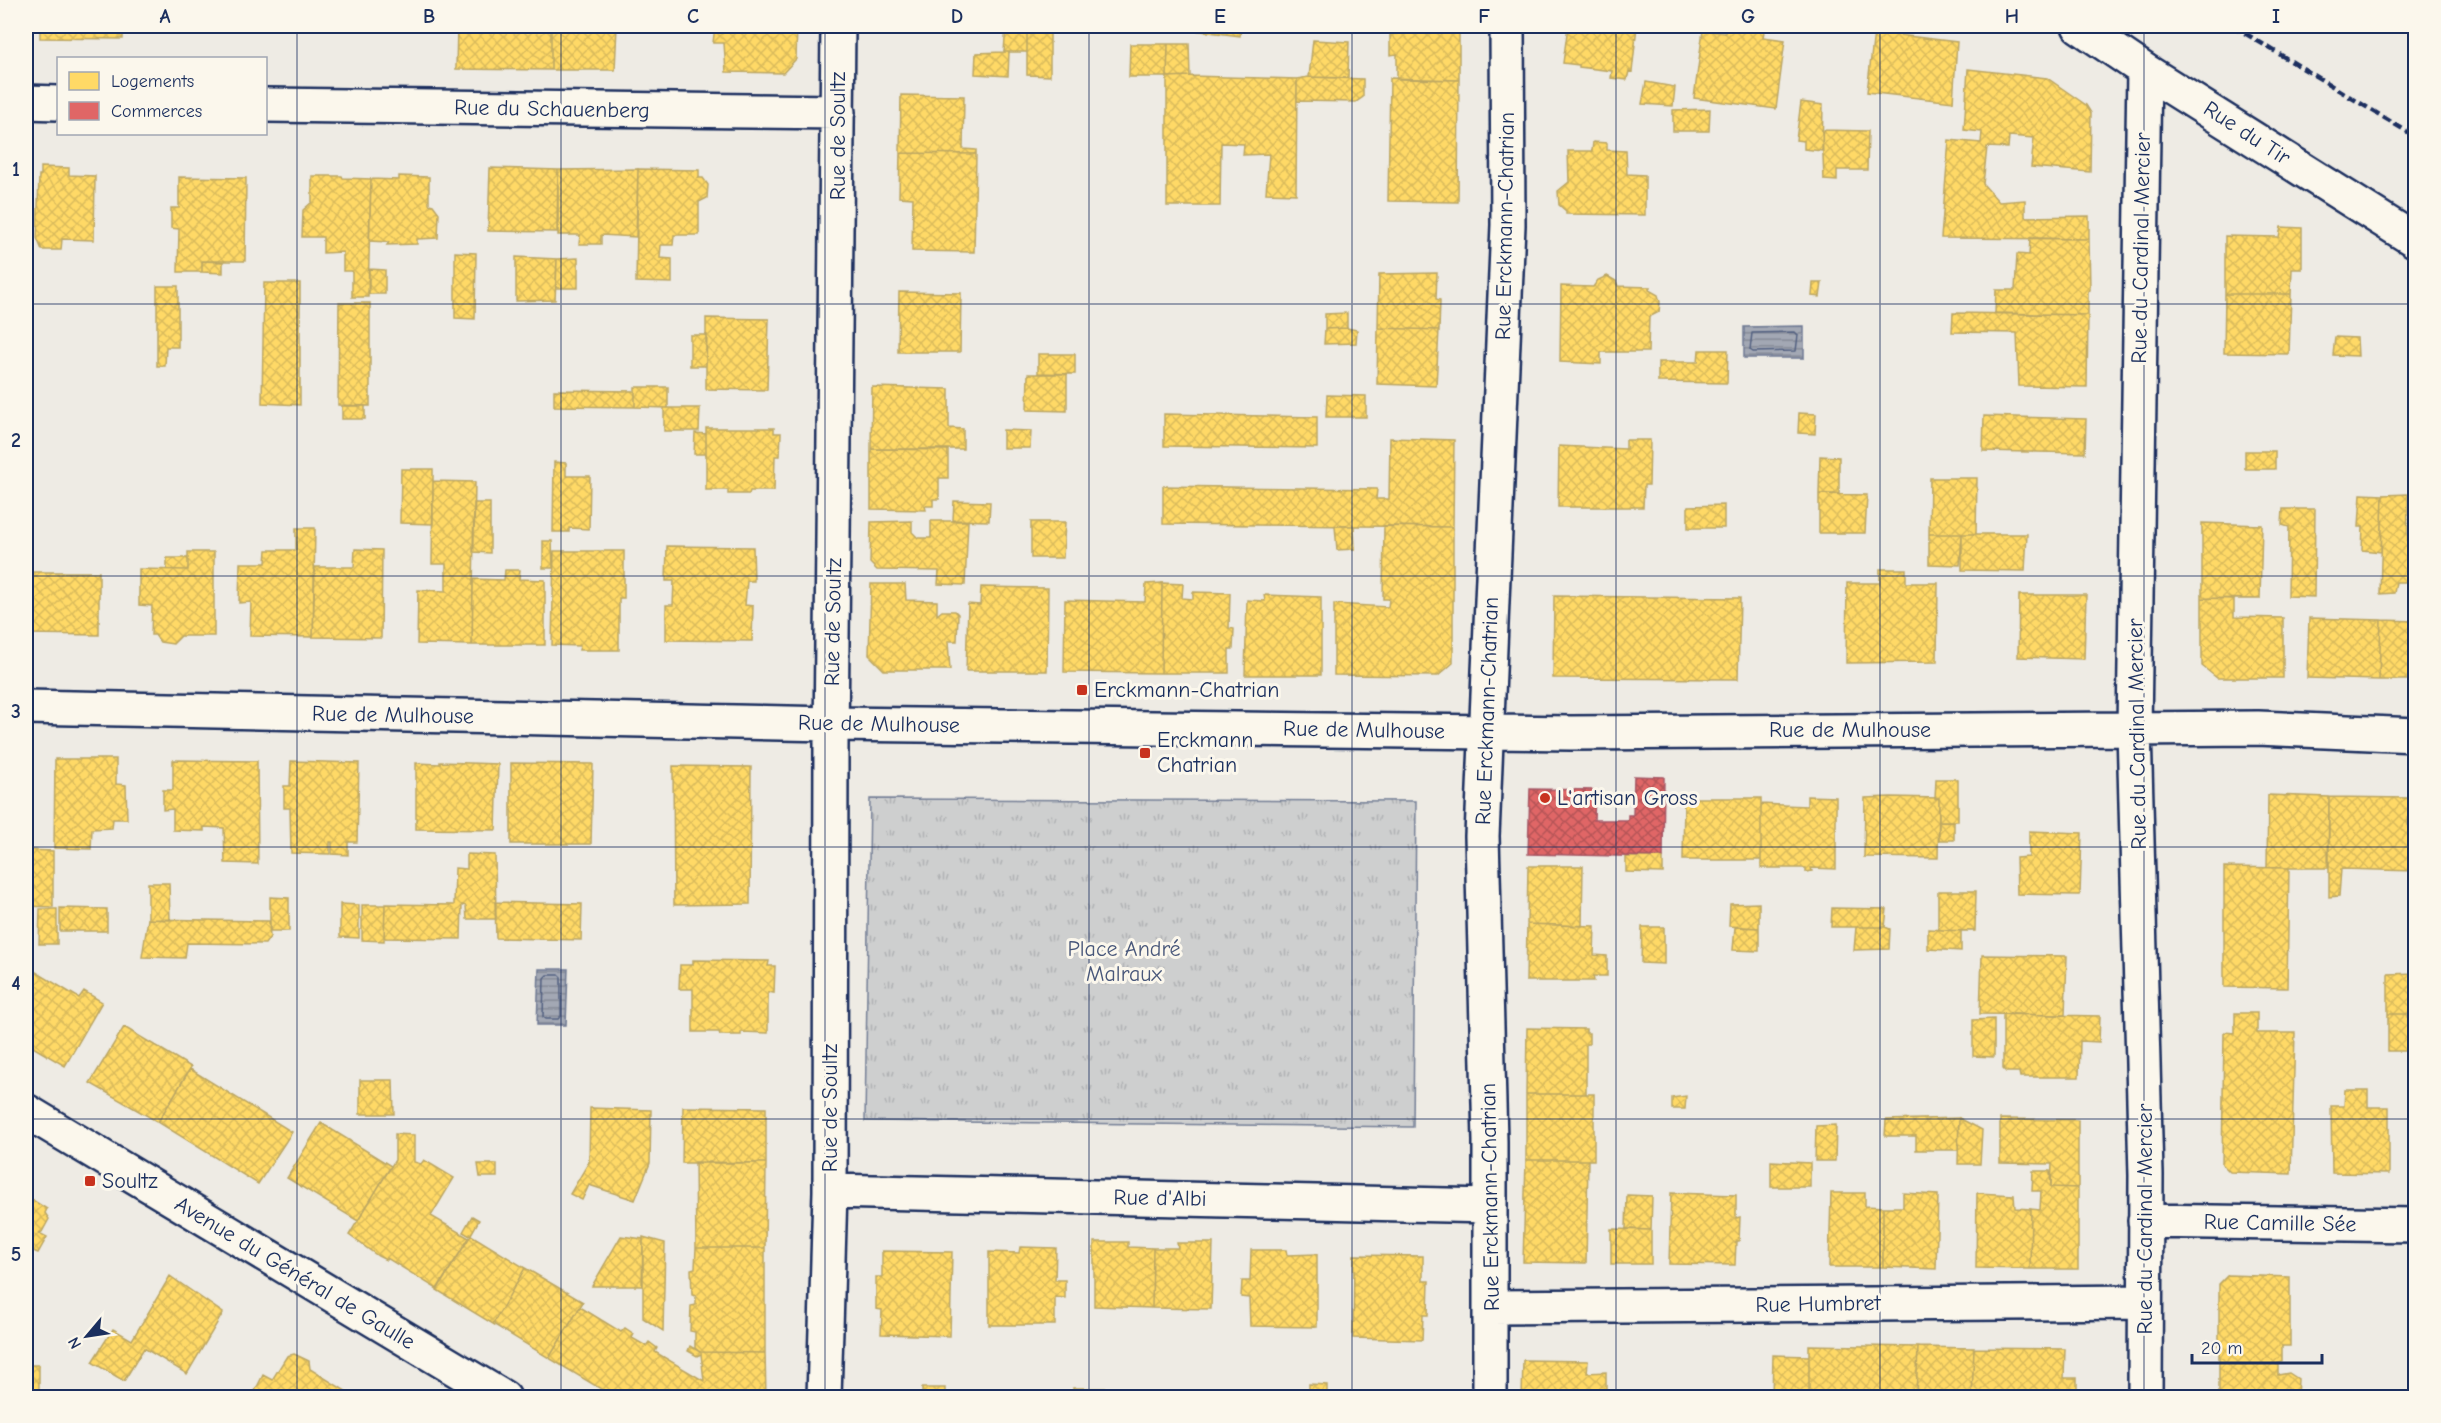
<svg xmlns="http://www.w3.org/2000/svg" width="2441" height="1423" viewBox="0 0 2441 1423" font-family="'Comic Neue',sans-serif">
	<defs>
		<pattern id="park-tufts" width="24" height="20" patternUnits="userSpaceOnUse" patternTransform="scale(1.5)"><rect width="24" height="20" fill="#cecfcf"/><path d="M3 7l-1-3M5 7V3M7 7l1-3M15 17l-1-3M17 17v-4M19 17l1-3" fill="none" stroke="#b0b2b4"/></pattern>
		<pattern id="water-rules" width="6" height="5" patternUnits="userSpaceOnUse" patternTransform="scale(1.5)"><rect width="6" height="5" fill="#a3a8b4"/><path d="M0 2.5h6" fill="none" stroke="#848996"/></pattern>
		<pattern id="homes-cross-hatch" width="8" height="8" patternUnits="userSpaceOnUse" patternTransform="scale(1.5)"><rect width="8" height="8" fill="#ffd966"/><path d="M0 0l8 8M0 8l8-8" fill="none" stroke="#dabb5b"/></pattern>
		<pattern id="shops-cross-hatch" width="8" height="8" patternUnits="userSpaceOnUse" patternTransform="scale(1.5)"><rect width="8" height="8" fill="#e06666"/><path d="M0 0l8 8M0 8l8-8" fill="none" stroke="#b55457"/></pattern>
	</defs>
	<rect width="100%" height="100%" fill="#eeebe4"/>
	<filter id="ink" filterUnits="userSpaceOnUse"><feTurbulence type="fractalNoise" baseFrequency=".0167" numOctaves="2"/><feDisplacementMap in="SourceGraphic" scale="12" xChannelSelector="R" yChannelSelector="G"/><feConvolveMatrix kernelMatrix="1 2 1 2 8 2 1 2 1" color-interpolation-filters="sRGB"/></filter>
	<g filter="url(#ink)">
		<!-- park -->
		<path fill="url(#park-tufts)" stroke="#747f96" stroke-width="1.5" d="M870 799 1416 801 1413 1127 865 1121Z"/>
		<!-- water -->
		<path fill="url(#water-rules)" stroke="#6d7892" stroke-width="1.5" d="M1804 326V358H1744V327Z
			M539 969H568L566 1025H537Z"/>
		<!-- homes -->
		<path fill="url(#homes-cross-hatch)" stroke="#bba664" stroke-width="1.5" d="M26 26H140V28L123 27V39L40 38V27Z
			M457 26H551V70L456 69Z
			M551 26H617L615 70H551Z
			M715 26H797L796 59 783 73 726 72 724 43H713Z
			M903 26H969L968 32H903Z
			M1006 26H1027V52H1004Z
			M1027 26H1050V76L1027 75Z
			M1193 26H1241L1240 36 1193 30Z
			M1397 26H1459V80L1397 79V54L1390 55V34H1397Z
			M1568 26H1637L1632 72 1629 71 1627 80 1611 78 1612 71 1579 67V65L1563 63Z
			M1726 26H1765L1763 37 1785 40 1776 109 1694 98 1703 30 1725 33Z
			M1874 32 1957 42 1953 102 1867 92Z
			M1313 40 1349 42 1348 78 1309 77Z
			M1130 44H1168L1167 77H1129Z
			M1168 44H1189L1190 76 1167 77Z
			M1004 52H1009L1008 76 975 74 976 53Z
			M1968 69 2047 78 2086 105 2091 113 2090 172 2031 167 2034 138 2009 136 2008 148 1987 147 1983 184 1999 202 2025 200V217L2089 216V239L1941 238 1949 140 1981 143 1982 132 1964 130Z
			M1190 76 1297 79 1296 194 1266 193 1269 154 1243 155 1244 144 1221 143 1220 206H1167V77Z
			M1309 77 1363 79V97L1356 102 1297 101V79Z
			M1390 78 1459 80 1458 202 1388 201Z
			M1646 82 1675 87 1673 106 1642 104Z
			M901 95 964 96 963 149 976 150V154L900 153Z
			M1801 102 1823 105 1822 151 1804 149V141L1796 140Z
			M1710 109 1709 131H1673V110Z
			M1822 130 1868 131 1867 170H1837V181L1824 180Z
			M1593 142 1607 143V150L1626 151 1627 174 1645 175V215L1566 214V211L1559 205 1558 191 1569 182 1568 151H1592Z
			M900 153 976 154 974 252 912 251 913 198 899 197Z
			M41 167 69 168V175L95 176 94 240 62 239 61 250H42L37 238 39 175H41Z
			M490 168 558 170 557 232 488 231Z
			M638 169 636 237 601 235V244H579L580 235H558V170Z
			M638 169 699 170V178H703L708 185 707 198 699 202V235H674L673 245H661L660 258 672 259V283L636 282Z
			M312 176H342L343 178 371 179 368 297H352V271H343V252L323 253V237H302L303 210 312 202Z
			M399 176 429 177V204L433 205 439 213 438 238 417 239V244L387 245 389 242 369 241 371 179 399 180Z
			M179 177 246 178 245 261H202V272H178L179 229 171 228V208H179Z
			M2281 227 2302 228V269H2292L2291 294H2225V236L2279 237Z
			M2030 238 2089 239 2090 290 2088 291V315L1995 313 1996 290H2015L2017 254 2029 255Z
			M455 252 476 253 475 319 455 318Z
			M516 257 557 259 555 300 516 301Z
			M578 258V288H556L557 259Z
			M202 261 223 262V273L202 272Z
			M369 269 385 270V294H369Z
			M1437 273 1436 299 1440 300 1439 330 1378 328 1379 274Z
			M1607 276 1616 281 1618 286 1650 287 1649 290 1658 295 1660 302 1659 312 1649 317 1648 352H1601V364L1560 362 1561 286 1593 287 1598 280Z
			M264 283H300V405L262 403Z
			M1813 283H1822L1820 297 1812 296Z
			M157 286H178V347H166L165 366H157Z
			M899 292 961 293 960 352H898Z
			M2225 294H2291L2289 354 2224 353Z
			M339 303H370V406L338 405Z
			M1347 313V328L1325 329V314Z
			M1953 313 2088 315 2087 387 2019 386 2017 333 1952 332Z
			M706 318 769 319 767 390 706 389Z
			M1347 328 1357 330 1356 343 1324 344 1325 329Z
			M1378 328 1439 330 1436 386 1377 384Z
			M690 335H707L706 366H690Z
			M2335 337 2357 338 2358 356 2333 355Z
			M1699 350H1728L1727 383 1658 382V362H1698Z
			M1038 354H1075V374L1038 373Z
			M1028 374H1067V411L1027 410Z
			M635 387H668V408L635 407Z
			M872 387 949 389V428L963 429V449H871Z
			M554 390 635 391V407L554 406Z
			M1327 395 1366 396V417H1326Z
			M342 406H365V419H342Z
			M664 408H700L699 431H664Z
			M1799 413 1816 414 1815 434 1798 433Z
			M1164 414 1317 417V448L1164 446Z
			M1984 416 2086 419 2085 453 1983 451Z
			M706 428H774V433H781L780 456H775L774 491H750L749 494H728V490H706Z
			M1003 430 1031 431 1030 448H1003Z
			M695 433 706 434V454H694Z
			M1390 438 1454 440 1453 527 1163 524V486L1377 489 1376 499H1389Z
			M1626 440H1650L1649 485H1644L1643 507H1558L1559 446 1626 449Z
			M871 449 948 450V478H939V499H933V506H925L926 510 871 509Z
			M2245 451H2275V469H2245Z
			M1820 456 1839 457V494H1819Z
			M554 462 566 463V476H590L589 529 569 528V532H553Z
			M401 469H433V524L400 523Z
			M1930 478H1977L1976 534H1929Z
			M433 481 475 482 472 645 417 644 418 590 446 591V564H432Z
			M1819 494 1867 495 1865 533H1819Z
			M2361 494 2383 495 2381 552 2362 550 2363 527H2359Z
			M2408 494 2407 582H2396L2394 593 2380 594 2383 495Z
			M954 501 990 502 989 521 953 520Z
			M474 503H490V553L473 552Z
			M1724 505V528H1688V506Z
			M2283 509H2315L2314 597 2288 596 2289 527 2282 525Z
			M912 521V532L918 538H931V521H968L965 585 938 584 939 571 877 570 870 563 871 522Z
			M1031 522H1065L1063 558H1031Z
			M2202 523 2262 525 2260 599 2202 598Z
			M1335 526H1354L1355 549 1337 550Z
			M1384 526 1453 527V663L1438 676 1334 675V604L1388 607 1389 599H1383Z
			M296 528H315L313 637 250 636 251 602 239 603 240 563H266L267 550H296Z
			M1929 534H1962L1960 565 1929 564Z
			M1962 534H2027L2025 571 1962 570Z
			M543 541H552L553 568H543Z
			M667 546 753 547 754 581H747L745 605 753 606 752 641 666 640V605H673L674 581H666Z
			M355 549 382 550 381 638 313 637 315 567H354Z
			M554 551H624V598H619V650H579L580 646 552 645Z
			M188 552H214V636H181L173 644 160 642 155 635H151L152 606 139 605V569L188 570Z
			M167 558H188V570H167Z
			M1880 569H1906V583H1938L1937 662 1846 663 1847 583H1880Z
			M505 570H520L519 579 545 580V645H472L473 579 504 580Z
			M26 572H99V635L26 634Z
			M1162 583 1183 584 1182 598 1193 599V592L1230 593 1229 628 1234 629 1233 649H1229V673H1161Z
			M1162 583 1161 673 1064 672 1065 600 1145 602 1146 584Z
			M871 584H905L906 600 937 601V615L942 611H955L958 614 957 641H948L950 670H884L869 655Z
			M981 587 1048 588 1047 671H966L968 604 980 605Z
			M1264 595 1321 597V675H1245L1247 600 1265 601Z
			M2019 595H2086L2084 659 2018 657Z
			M1554 596 1740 598 1738 679 1553 678Z
			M2202 598 2234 599V617L2283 618V678H2217L2202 666Z
			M2309 618 2381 620 2379 680 2307 678Z
			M2381 620 2416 621V680H2379Z
			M55 759H116V784L126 785 127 819H113L112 828 92 829 91 849 54 848Z
			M173 760 257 761 258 864 225 863 224 828 204 827V831L173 830V809L163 810V790H173Z
			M291 761 359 763 357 842H348V855L332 854V842H330V854L291 853 290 808H284V786H290Z
			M440 762 498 764 496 830 416 829V763L440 764Z
			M511 763 593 764 591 844H511Z
			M673 766 751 767 750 904 674 905Z
			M1936 779H1958V821H1939V798L1935 799Z
			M2268 795 2329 797 2328 868H2267Z
			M1807 796 1836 797V869L1811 868 1812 871 1806 872V868H1761V804L1807 806Z
			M1891 797 1939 798 1938 858 1864 857 1865 798Z
			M2329 797 2409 798 2408 828H2416V871L2341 869 2339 896 2329 897Z
			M1684 798H1761V860H1683Z
			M1939 821 1954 822V840H1939Z
			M2029 831 2082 833 2080 895 2017 894 2016 858 2029 857Z
			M27 850 53 851V907L26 906Z
			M467 854 495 855 496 919H467L466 906 462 905 461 939 384 938 385 904 454 905 455 868 467 869Z
			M1626 857H1663V873L1626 872Z
			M1528 866H1583L1582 926 1527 924Z
			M2224 867 2289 868 2287 988 2224 987Z
			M148 883H169L170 920 148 919Z
			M1938 891H1976L1975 931 1938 930Z
			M270 897 289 898V931H270Z
			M495 902 582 904 581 940 496 938Z
			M1759 903V928L1729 926 1730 904Z
			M340 904 359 905V938L340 937Z
			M362 905H385L384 941 362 940Z
			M60 908 107 909V931H60Z
			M1832 908 1887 909 1885 927H1831Z
			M40 909H57V944H39Z
			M148 919 269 921 270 937 265 944 187 943 185 958 142 957Z
			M1527 924 1595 926 1594 955 1607 956V976H1593L1594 981H1526Z
			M1642 927H1664V964L1641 963Z
			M1735 927 1759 928V951L1733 950Z
			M1856 927H1885L1890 929 1889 949 1854 950Z
			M1928 929 1961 931V951L1928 949Z
			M1982 955 2067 956 2065 1015 1980 1014Z
			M26 956 31 959 26 966 79 998 84 991 102 1002 65 1066 26 1043Z
			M693 960 769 961 768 966H775L774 993 768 992V1033L741 1032V1035H720L719 1032H693V989H679L680 965H693Z
			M2416 973V1014H2388V974Z
			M2235 1013H2257V1033H2295L2291 1174 2230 1172 2222 1164 2224 1032 2235 1033Z
			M2003 1014 2100 1016 2099 1042 2080 1041 2079 1077H2020L2019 1072H2006L2003 1069Z
			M2388 1014H2408L2409 1051H2388Z
			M1994 1019V1057L1973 1056V1020Z
			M124 1027 191 1067 158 1122 90 1083Z
			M1527 1028 1586 1029V1033H1589V1044H1586V1094H1526Z
			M190 1069 292 1132 258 1184 158 1122Z
			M360 1080H393L394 1114H360Z
			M2345 1090H2368V1107H2389V1174L2332 1173 2331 1106H2344Z
			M1526 1094H1594V1160H1526Z
			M1686 1096 1685 1109H1672V1098Z
			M683 1107 766 1108V1163H682Z
			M590 1108 651 1110 650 1163 635 1200 589 1185 582 1200 570 1194 589 1162Z
			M1959 1118 1958 1150H1916V1136H1885L1886 1120Z
			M1959 1118 1982 1130 1980 1164H1958Z
			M2000 1119 2078 1120V1188L2051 1187 2052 1164 2000 1163Z
			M321 1123 391 1166 358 1221 287 1178Z
			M1836 1125 1835 1161H1815L1816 1126Z
			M395 1134 414 1135V1162L421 1164 424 1160 454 1178 431 1216 469 1238 437 1289 387 1258 386 1260 378 1256 349 1235 395 1160Z
			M1526 1160H1588L1586 1263 1523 1262Z
			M1771 1161 1810 1163V1187H1771Z
			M695 1162 766 1163 765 1248H696Z
			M478 1164H497V1177H480Z
			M2033 1171H2050L2051 1187 2078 1188V1269H2030L2031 1209 2040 1210 2041 1191H2032Z
			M1671 1193 1736 1195V1218L1740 1217 1739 1241H1736L1735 1265 1669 1264Z
			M1831 1193H1865V1206L1883 1207V1267H1829Z
			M1903 1193 1938 1195 1936 1269 1883 1267V1207H1903Z
			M1977 1193 2014 1195 2015 1208 2031 1209 2030 1269 1976 1268Z
			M1627 1195 1652 1196 1651 1230 1626 1229Z
			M26 1196 47 1209 45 1213 49 1219 42 1232 39 1233 47 1237 38 1253 26 1248Z
			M472 1216 479 1220 470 1236 463 1232Z
			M1611 1229 1651 1230V1264H1611Z
			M471 1235 525 1268 493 1324 437 1290Z
			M621 1236 643 1239 642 1286H592Z
			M643 1237 665 1243 663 1331 643 1318Z
			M1094 1242H1128V1247L1153 1248 1152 1308 1094 1306Z
			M1177 1243H1213L1211 1309 1152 1308 1153 1248H1178Z
			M1020 1247 1056 1248 1055 1280H1065V1298L1055 1297V1325H989V1252L1019 1253Z
			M696 1248H765V1353L700 1352 695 1348V1332L690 1331 691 1306 696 1305V1296L692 1295 691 1269 695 1268Z
			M1251 1250H1286L1287 1255 1317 1254V1327L1250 1326 1249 1298 1241 1297 1242 1281H1250Z
			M882 1251 952 1252 950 1336 881 1334 882 1310 876 1309V1277H882Z
			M1354 1255 1423 1256V1281H1429L1428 1315H1423L1422 1340 1353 1338Z
			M525 1268 583 1302 549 1358 493 1324Z
			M2228 1275 2290 1277V1346H2282V1362L2278 1363V1375L2289 1373 2298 1379 2297 1398H2219V1284Z
			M170 1276 223 1313 187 1374 144 1348 124 1381 92 1362 113 1329 132 1340Z
			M580 1307 621 1332 625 1328 634 1334 632 1338 646 1346 649 1342 657 1348 655 1352 704 1381 701 1354 697 1356 688 1351 690 1346 700 1352 765 1353 766 1398H616L549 1358Z
			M1809 1345 1918 1347 1916 1398H1809Z
			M1918 1347 1974 1348 1972 1398H1916Z
			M1974 1348 2065 1349 2064 1378H2077V1398H1972Z
			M294 1354 309 1361 310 1369 357 1398H262L263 1396 255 1391 263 1375 272 1380 287 1356Z
			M1773 1355 1809 1356V1398H1772Z
			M1523 1360 1588 1361 1587 1373 1606 1372V1398H1522Z
			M26 1365H39V1390H26Z
			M1309 1384 1327 1385V1398H1309Z
			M922 1388H945V1398H922Z
			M1073 1388H1110V1398H1073Z
			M1203 1390 1229 1391V1398H1203Z"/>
		<!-- shops -->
		<path fill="url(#shops-cross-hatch)" stroke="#a55664" stroke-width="1.5" d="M1634 776 1664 777 1663 857 1528 854 1530 789 1595 790 1594 820H1628V815H1633Z"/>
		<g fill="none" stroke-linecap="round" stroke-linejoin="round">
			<!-- shore -->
			<path stroke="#515f80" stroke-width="1.5" d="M1795 332 1798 335 1796 351 1753 352 1750 350 1752 333Z
				M547 975H559L561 977V1016L558 1019H546L543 1017 544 978Z"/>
			<!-- minor casing -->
			<g stroke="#1b2f5e" stroke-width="38">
				<path id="minor" d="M2079 26 2144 70 2416 241
					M2144 70 2134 729 2146 1175 2145 1398
					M26 102 58 103
					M266 105 838 112
					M26 707 832 724 1571 733 2258 728 2416 735
					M830 1191 1490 1206
					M2145 1221 2416 1225
					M1491 1307 2145 1302
					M824 1398 830 1191 831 742 838 26
					M1490 1398V1141L1482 836 1508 225 1507 26"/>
			</g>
			<!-- major casing -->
			<g stroke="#1b2f5e" stroke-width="38">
				<path id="major" d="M26 1111 504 1398"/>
			</g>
			<!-- minor -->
			<use href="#minor" stroke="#fbf7ec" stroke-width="33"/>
			<!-- major -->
			<use href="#major" stroke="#fbf7ec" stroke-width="33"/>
			<!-- rail -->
			<path stroke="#1b2f5e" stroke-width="4.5" stroke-dasharray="9 4.5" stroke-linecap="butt" d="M2233 26 2416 137"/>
		</g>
	</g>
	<!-- grid -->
	<path fill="none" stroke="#1b2f5e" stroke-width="1.5" stroke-opacity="0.55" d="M297 26V1398M561 26V1398M825 26V1398M1089 26V1398M1352 26V1398M1616 26V1398M1880 26V1398M2144 26V1398M26 304H2416M26 576H2416M26 847H2416M26 1119H2416"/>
	<!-- markers -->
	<g fill="#c8321e" stroke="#fbf7ec" stroke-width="2">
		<rect x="1076" y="684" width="12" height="12" rx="3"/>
		<rect x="1139" y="747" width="12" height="12" rx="3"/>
		<circle cx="1545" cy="798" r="6"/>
		<rect x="84" y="1175" width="12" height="12" rx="3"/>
	</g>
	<g text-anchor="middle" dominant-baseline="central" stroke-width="6" stroke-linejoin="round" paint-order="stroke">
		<!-- street labels -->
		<g font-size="22" fill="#1b2f5e" stroke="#fbf7ec">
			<text transform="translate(552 109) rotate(1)">Rue du Schauenberg</text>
			<text transform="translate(2247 133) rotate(33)">Rue du Tir</text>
			<text transform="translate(838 136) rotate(-90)">Rue de Soultz</text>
			<text transform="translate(1505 226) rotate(-89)">Rue Erckmann-Chatrian</text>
			<text transform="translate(2141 248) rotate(-89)">Rue du Cardinal Mercier</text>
			<text transform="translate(833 622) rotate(-89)">Rue de Soultz</text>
			<text transform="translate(1487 711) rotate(-88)">Rue Erckmann-Chatrian</text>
			<text transform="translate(393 715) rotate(1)">Rue de Mulhouse</text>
			<text transform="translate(879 724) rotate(1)">Rue de Mulhouse</text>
			<text transform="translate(1364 730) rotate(1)">Rue de Mulhouse</text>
			<text x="1850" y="730">Rue de Mulhouse</text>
			<text transform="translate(2137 734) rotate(-91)">Rue du Cardinal Mercier</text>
			<text transform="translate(830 1108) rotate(-90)">Rue de Soultz</text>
			<text transform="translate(1490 1197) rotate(-91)">Rue Erckmann-Chatrian</text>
			<text transform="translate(1160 1198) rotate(1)">Rue d'Albi</text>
			<text transform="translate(2145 1219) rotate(-90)">Rue du Cardinal Mercier</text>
			<text transform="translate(2280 1223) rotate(1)">Rue Camille Sée</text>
			<text transform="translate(295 1273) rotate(31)">Avenue du Général de Gaulle</text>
			<text transform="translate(1818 1304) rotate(-1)">Rue Humbret</text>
		</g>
		<!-- poi labels -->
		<g font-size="22" fill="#1b2f5e" stroke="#fbf7ec" text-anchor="start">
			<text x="1094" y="690">Erckmann-Chatrian</text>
			<text x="1157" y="740">Erckmann<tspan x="1157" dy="25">Chatrian</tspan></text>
			<text x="1557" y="798">L'artisan Gross</text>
			<text x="102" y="1181">Soultz</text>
		</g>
		<!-- park labels -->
		<g font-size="22" fill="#48577a" stroke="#fbf7ec">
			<text x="1124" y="949">Place André<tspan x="1124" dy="25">Malraux</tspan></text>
		</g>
	</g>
	<!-- margin -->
	<rect width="2441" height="1423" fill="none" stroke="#fbf7ec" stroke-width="66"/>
	<!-- legend -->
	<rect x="57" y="57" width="210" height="78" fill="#fbf7ec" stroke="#a1a7b3" stroke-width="1.5"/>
	<rect x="69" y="72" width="30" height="18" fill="#ffd966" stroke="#a1a7b3" stroke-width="1.5"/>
	<text x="111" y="87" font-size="18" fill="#1b2f5e">Logements</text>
	<rect x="69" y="102" width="30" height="18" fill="#e06666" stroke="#a1a7b3" stroke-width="1.5"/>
	<text x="111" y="117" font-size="18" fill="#1b2f5e">Commerces</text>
	<!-- north arrow -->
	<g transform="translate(87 1336) rotate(241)" stroke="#fbf7ec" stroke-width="4.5" paint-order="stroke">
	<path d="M0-4.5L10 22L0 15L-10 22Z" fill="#1b2f5e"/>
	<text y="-9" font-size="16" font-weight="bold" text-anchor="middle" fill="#1b2f5e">N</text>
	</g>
	<!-- scale -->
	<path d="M2192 1354v9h130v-9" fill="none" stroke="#1b2f5e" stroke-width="3"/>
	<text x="2201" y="1354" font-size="18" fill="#1b2f5e" stroke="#fbf7ec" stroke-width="4.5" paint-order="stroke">20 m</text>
	<rect x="33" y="33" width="2375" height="1357" fill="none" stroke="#1b2f5e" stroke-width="2"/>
	<g font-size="20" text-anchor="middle" font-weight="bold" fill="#1b2f5e">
		<text x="165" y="23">A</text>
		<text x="429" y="23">B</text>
		<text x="693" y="23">C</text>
		<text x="957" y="23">D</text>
		<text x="1220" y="23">E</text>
		<text x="1484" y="23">F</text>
		<text x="1748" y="23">G</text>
		<text x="2012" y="23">H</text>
		<text x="2276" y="23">I</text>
		<text x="16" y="176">1</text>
		<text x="16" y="447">2</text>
		<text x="16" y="718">3</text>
		<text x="16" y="990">4</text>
		<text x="16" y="1261">5</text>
	</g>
</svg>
